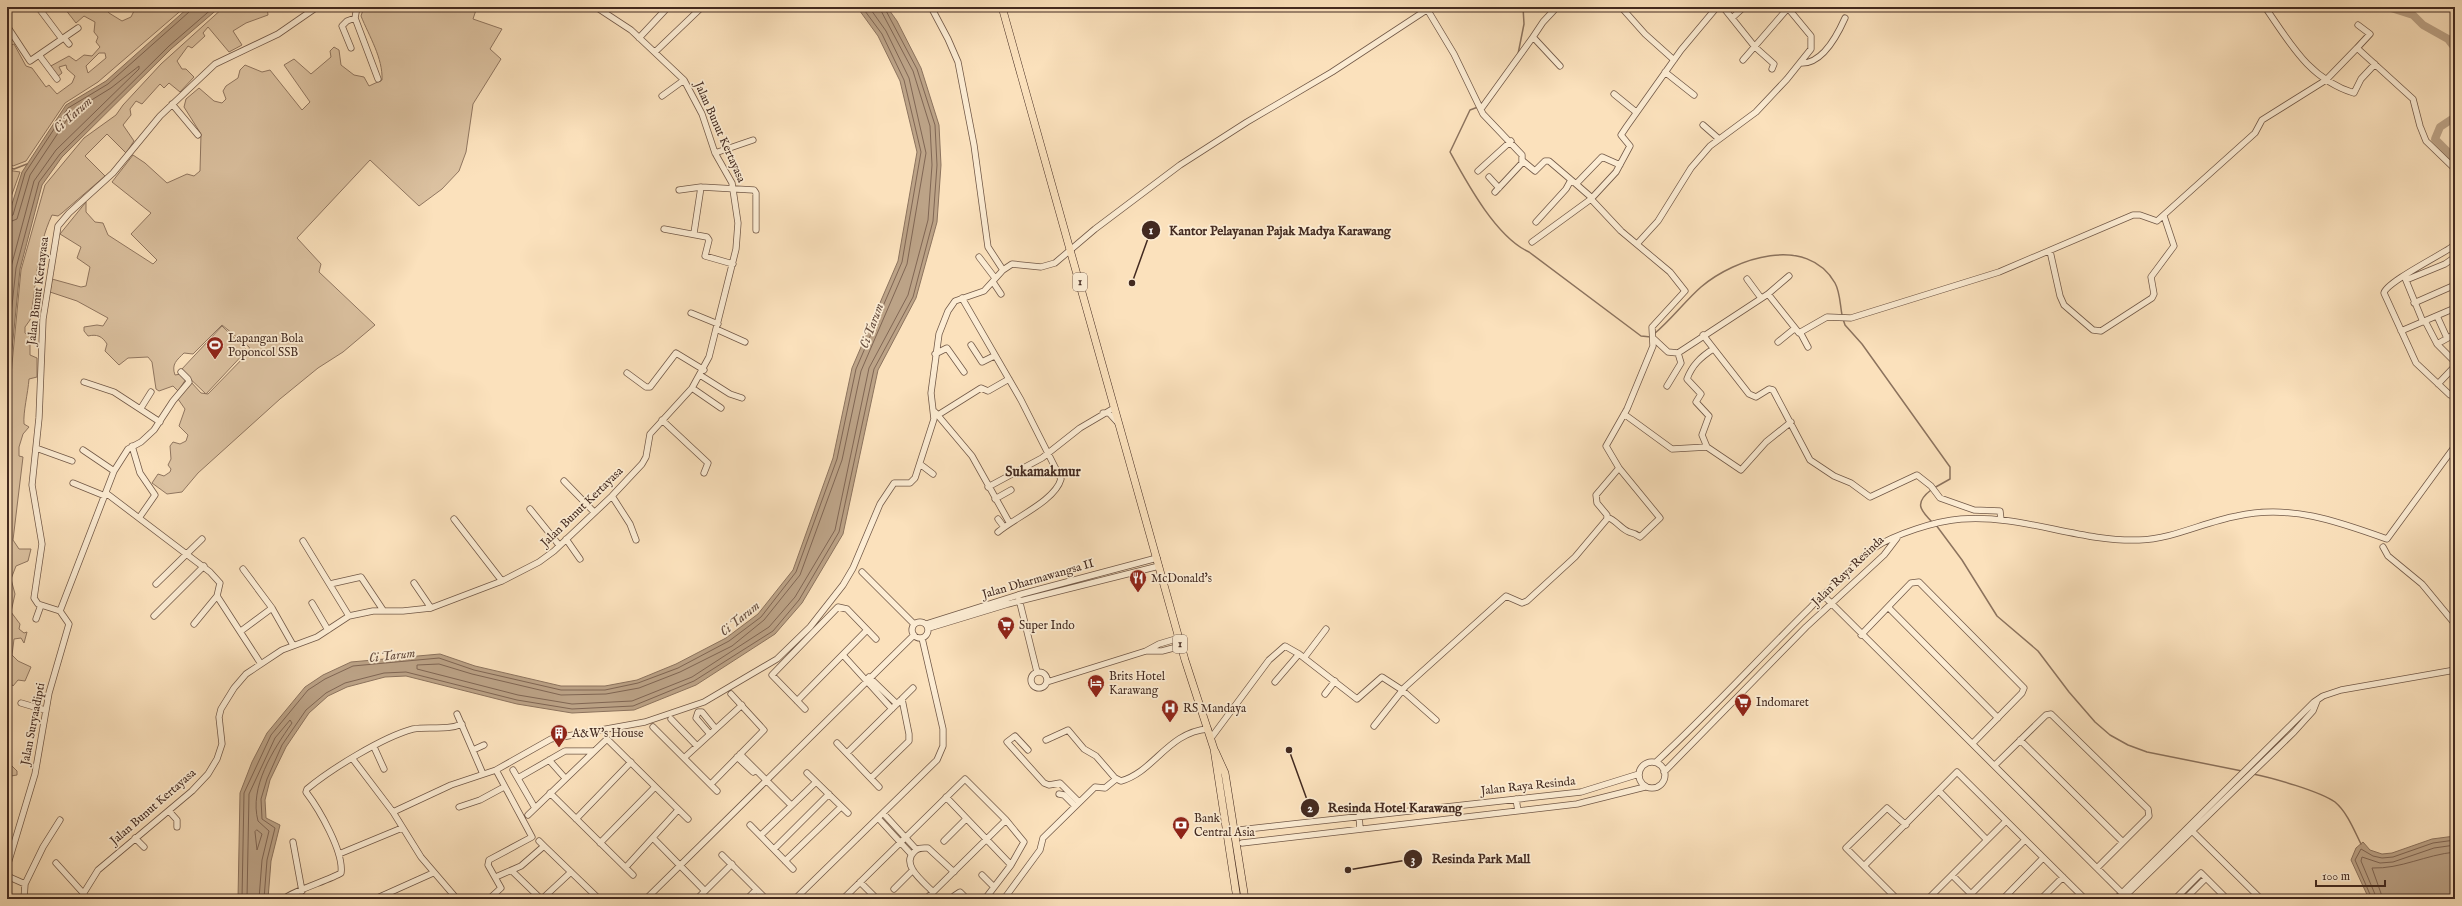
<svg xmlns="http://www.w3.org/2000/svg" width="2462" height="906" viewBox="0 0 2462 906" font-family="'IM FELL English',serif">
	<rect width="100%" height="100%" fill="#fbe1bc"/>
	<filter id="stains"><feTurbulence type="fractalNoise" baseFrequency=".005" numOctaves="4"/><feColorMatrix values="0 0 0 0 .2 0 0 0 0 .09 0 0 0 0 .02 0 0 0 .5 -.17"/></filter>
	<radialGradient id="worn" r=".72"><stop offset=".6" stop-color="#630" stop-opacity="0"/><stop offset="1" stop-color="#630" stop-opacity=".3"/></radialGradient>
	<!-- green -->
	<path fill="#dcc2a1" stroke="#907660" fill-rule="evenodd" d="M66 7H104L109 13 122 21 131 17 136 7H185L98 82 65 103 26 161 13 166 7 162 9 128 7 117V46L14 44 26 66 32 68 46 87 49 85 57 94 72 83 75 76 67 69 66 65 59 67 62 73 57 77 49 67 69 56 76 61 84 55 92 56 100 47 96 42 98 37 94 32 95 22 84 16 76 23 65 9ZM99 53H105L106 58 88 73 86 66Z
		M224 7H267L268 15 246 23 233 31 242 45 229 52 208 27 203 33 205 36 192 48 188 46 177 61 182 69H186L194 77 180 92 169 83 164 88 160 84 142 104 136 101 130 109 131 115 123 125 134 141 126 153 107 134 85 156 105 176 62 213 58 216 52 215C36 249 37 284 30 320L25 327V333L30 337V355L37 358V377L29 379C28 393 23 412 24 424L29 427 23 434 19 447V456L23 457 13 540 19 549H31L28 561 16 566 11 579 15 594 11 612 20 624 19 629 24 633 27 632 24 643 21 638 14 639 12 655 18 661 31 667 25 681 18 680 13 686 7 679V429L12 364 21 270 45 185 84 138 116 115 123 105 161 64Z
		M364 7H477L473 19 502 29 490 49 501 59 473 104 466 152 459 171 442 189 419 206 370 160 297 238 321 264 319 272 375 325 343 352 318 368 280 399 198 473 182 492 167 494 152 483 158 474 164 476 170 472 171 469 168 465 171 459 170 446 173 442 180 444 186 441 188 435 179 426 185 409 178 399 191 382 201 393 208 394 250 351 249 347 222 325 193 354 184 353C177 360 171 364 175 375L181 374 186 379 178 391 173 386 159 391 156 389 152 362 148 357 128 358 119 365 105 351 107 344C102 336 97 334 88 336L84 331V327L97 325 103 326 108 318 77 301 50 292 52 279 81 287 86 286 90 267 77 258 81 247 60 234 86 202V212L95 222 103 223 108 235 153 264 157 260 131 234 151 213 112 182 133 155 145 163 167 183 187 174 194 176 200 171 201 134 184 107 186 99 199 88 214 101 222 103 226 99 223 91 226 86 238 78 240 70 245 65 262 72 270 70 302 110 310 102 284 65 294 59 311 74 331 57 330 51 334 47 339 50 341 65 354 75 364 77 369 86 382 80C383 58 369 36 361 16Z
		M7 170 20 172 7 208Z
		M222 326 247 350 206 394 181 370Z
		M12 766 17 771V775L11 776 7 784V767Z"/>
	<!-- water -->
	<path fill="#bca387" stroke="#8c735e" d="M189 7H220L171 49 62 157 42 185 20 269 7 400V220L22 172 66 105 106 81Z
		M857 7H887L897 21 921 68 939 125 941 165 937 222 916 298 878 370 843 534 802 603 775 634 696 685 634 710 572 713 517 704 406 676 385 677 347 687 328 696 309 713 286 747 270 780 265 800 266 818 280 825 271 861 268 899H238L240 793 252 762 267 733 305 687 323 675 351 662 440 654 475 666 561 686H605L637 680 676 664 726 638 758 614 793 570 833 458 852 368 898 261 917 152 900 81 878 36Z
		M2455 836V899H2369L2351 860 2356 848 2363 842 2370 850 2382 854 2392 853 2432 839Z"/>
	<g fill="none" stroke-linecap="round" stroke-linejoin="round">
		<!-- shore -->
		<path stroke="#806654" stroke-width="1" d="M869 7 886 31 909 78 926 153 907 264 861 371 842 460 800 575 764 620 732 646 680 672 639 688 606 694 561 695 472 674 439 664 417 665V669L518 695 572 704 632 701 692 677 769 627 795 597 835 530 869 368 908 295 928 220 932 165 930 126 913 71 879 7
			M7 218 13 215 25 173 68 108 108 84 189 12 191 7
			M7 223 17 219 30 175 72 112 111 88 139 66V69L56 150 34 181 11 267 7 304
			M7 353 16 268 39 182 60 154 169 46 214 7
			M257 830 262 834 257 850 255 832Z
			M242 899 244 793 271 735 308 690 325 679 353 666 439 658 474 670 561 690H605L638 683 678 668 729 641 761 617 796 572 837 459 856 369 902 262 921 152 904 80 882 34 862 7
			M247 899 249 794 275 738 290 720 292 723C273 750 249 787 258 821L269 831 262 860 259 899
			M264 899 267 860 275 828 262 819 261 799 267 779 282 745 306 710 326 693 345 683 384 673 406 672 517 700 572 709 633 706 694 681 773 631 799 600 839 532 874 369 913 297 933 221 937 165 935 125 917 69 884 7
			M2372 899 2355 860 2361 849 2373 856 2382 858 2393 857 2433 843 2455 840
			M2377 899 2361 861 2362 857 2380 863 2393 862 2434 848 2455 845
			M2383 899 2372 868C2401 869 2425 855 2455 852"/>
		<!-- stream -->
		<path stroke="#8c735e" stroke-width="1.5" d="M1518 54 1524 24 1523 7
			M1478 107 1470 110 1450 152C1467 183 1496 237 1529 252L1641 336 1651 337
			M7 167 14 169 27 164
			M1843 319 1845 325 1862 344 1950 467V479L1934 488
			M1654 334C1671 320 1685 301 1701 287 1735 258 1807 234 1835 283 1840 292 1840 304 1842 315
			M1931 490C1914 503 1920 510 1933 523
			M1936 525 1962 560 1997 616 2038 651 2069 692 2095 722 2110 735 2128 745 2147 752 2242 771
			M2253 774C2273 778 2319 791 2335 802 2347 812 2354 830 2361 844"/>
		<!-- river -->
		<path stroke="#bca387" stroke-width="8" d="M2388 7 2413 15 2423 25 2448 39 2455 48
			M2455 117 2440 127 2435 139 2455 159"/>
		<!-- minor casing -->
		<g stroke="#715847" stroke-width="7">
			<path id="minor" d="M38 7 62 39
				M357 7 355 18 378 79
				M931 7 948 39 958 62 974 145 988 247 1003 270
				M1557 7 1543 22 1533 37 1560 66
				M1621 7 1645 34 1674 60
				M1723 7 1755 47 1774 64 1772 69
				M2265 7C2290 43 2309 79 2354 93L2361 79 2375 64
				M114 8 116 7
				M1427 9 1454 54 1483 114 1522 155V163L1495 192
				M1732 18 1744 7
				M7 26 30 61 78 28
				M64 38 69 44
				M639 38 668 7
				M351 48 342 26 347 21 355 18
				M2357 48 2370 34 2358 25
				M656 51 702 7
				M39 55 57 79
				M1743 60 1788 8
				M1800 63C1822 65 1837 36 1845 18
				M1665 72 1694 95
				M1614 94 1636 112
				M662 96 684 80
				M172 104 198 135
				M1481 109 1533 37
				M1703 125 1719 139
				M715 153 753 140
				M1523 161 1535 171 1545 161H1549L1576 184 1602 157 1620 165
				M1478 171 1511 141
				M1489 177 1499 188
				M1576 184 1592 198
				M679 190 701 187 754 190 756 193V230
				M1536 222 1566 189 1571 180
				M664 229 707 237 709 240 705 256 733 264
				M694 233 701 187
				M1532 242 1591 199
				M1637 244 1658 221 1691 168 1710 146 1756 112 1787 79 1811 49V36L1787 7
				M2455 245C2443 254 2386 282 2384 293L2416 363 2450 395 2455 394
				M2050 251 2060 296 2064 305 2093 330 2101 331 2152 298 2154 294 2151 277 2174 246 2164 216
				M979 257 995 278
				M2405 278 2423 322
				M1747 279 1761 298
				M2406 280 2445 264 2455 257
				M993 282 1001 294
				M1768 294 1789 276
				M962 298 1021 400 1061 479C1055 501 1014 518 998 532
				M2414 303 2455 285
				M691 313 718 324
				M2437 316 2447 338
				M2425 321 2437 344 2455 362
				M716 329 745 342
				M2401 331 2455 308
				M1800 332 1808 347
				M1703 335 1749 394 1756 397 1769 389 1773 390 1810 460 1834 476 1851 483 1870 497 1917 475 1931 486 1940 498 1974 510 2000 511 2001 520
				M1653 338 1668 352 1678 353 1768 294 1799 333 1827 317 1851 318 1999 272 2133 215H2140L2157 221 2255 133 2262 120 2326 80 2357 48 2413 99 2420 126 2426 141 2455 169
				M1778 342 1794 329
				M2437 344 2455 334
				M971 345 982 362 994 356
				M1713 349C1701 357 1692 365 1687 379L1701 394 1696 402 1709 416 1702 435 1707 447 1741 470 1766 442 1791 422
				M935 354 947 348 964 372
				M627 373 646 387H650L676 353 704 370
				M700 375 730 394 742 398
				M84 382 114 392 160 422
				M2438 384 2455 366
				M1667 386 1681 363 1678 353
				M692 388 721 408
				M141 408 151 392
				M935 412 972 456 1009 522
				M1103 413H1109L1118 423
				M1624 414 1672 449 1707 447
				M938 415 981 388 988 391 1009 379
				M662 420 708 463 704 473
				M132 446 140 473 155 495 139 518
				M36 448 72 461
				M83 450 114 471
				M920 464 933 474
				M564 481 594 512
				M73 483 105 496
				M988 487 1042 458 1080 428 1114 408
				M106 493 210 572 220 583 217 596 261 664
				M612 496 630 524 636 540
				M995 499 1011 490
				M530 509 559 545
				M1607 517C1616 520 1621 529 1629 532 1634 533 1636 534 1640 537L1660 518 1619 468
				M454 519 502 581
				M998 519 1004 527
				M566 539 580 559
				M303 541 349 616
				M2383 547 2388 556 2422 584 2455 624
				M243 569 272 608 293 645
				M862 572 914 624
				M414 583 431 608
				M156 584 202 539
				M330 584 361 577 383 610
				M1823 595 2122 893
				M1019 599 1037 672
				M312 603 328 630
				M1888 607 1998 718
				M60 611 38 604 34 598 42 544 32 485 39 418 43 319 58 226 69 213 113 173 160 116 215 64 278 34 317 7
				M60 611 114 471 128 449 141 442 154 430 173 401 189 382 188 379 181 372
				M154 616 204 566
				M36 619 41 605
				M912 630a8 8 0 1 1 16 0a8 8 0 1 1-16 0Z
				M194 624 217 596
				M926 624 1018 595 1157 558
				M929 628 1008 604 1159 566
				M241 631 272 608
				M1861 635 1911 583 1919 582 2024 688 2022 693 1973 743
				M1146 651 1159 644 1179 638
				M843 655 892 709
				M1304 658 1326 629
				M1031 680a8 8 0 1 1 16 0a8 8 0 1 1-16 0Z
				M869 677 897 704
				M1047 682 1146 651H1162L1181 646
				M1275 682 1299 654
				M1325 694 1335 681
				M797 701 867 630
				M21 703 45 710
				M805 709 772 675 838 607 847 609 876 639
				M457 714 483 774
				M671 719 696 745
				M1374 726 1405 687 1506 596 1522 603 1527 601 1575 557 1607 519V515L1597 503 1596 495 1619 468 1606 446 1627 409 1653 346 1652 327 1685 291 1670 272 1621 231 1591 199 1616 172 1630 146 1621 135 1627 126 1681 50 1717 7
				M653 727 717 791
				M709 733 696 718 698 712H702L715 728
				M1211 738 1269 660 1285 646 1299 654 1357 699 1382 677 1402 690 1436 720
				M1046 740 1068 730 1084 749 1096 756 1115 778 1121 781C1154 772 1168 732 1208 729
				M2020 740 2123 842
				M837 743 879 787
				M374 747 384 769
				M473 750 484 745
				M1028 750 1015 736 1007 742 1044 783 1049 785 1060 783 1079 802
				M847 753 913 688
				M740 754 791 805
				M737 757 753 772
				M352 758 393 812 421 857 457 899
				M684 758 742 705
				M549 760 565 778
				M1639 775a13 13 0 1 1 26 0a13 13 0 1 1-26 0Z
				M1656 762C1709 713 1758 659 1810 608 1822 595 1836 584 1849 571 1857 563 1864 554 1874 548 1895 534 1936 521 1961 519 2021 514 2079 542 2139 540 2173 539 2204 522 2237 516 2290 504 2337 521 2387 539L2455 446
				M1995 765 2046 715 2051 714 2148 809 2149 816 2097 868
				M513 770 535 808
				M1664 772 1806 627 1884 555 1897 538
				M807 773 848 813
				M518 778 565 751H593
				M871 778 909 741V734L902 699
				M711 784 764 730 731 694
				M1939 791 1987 840
				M550 793 633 875
				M1059 794 1064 795 1075 806
				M946 797 1011 865
				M1516 799 1518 811
				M459 807 480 800 504 787
				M169 811 177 820V827
				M393 812 451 785 496 770
				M883 813 916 849
				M528 815 607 739 688 819
				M1359 816 1360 828
				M878 818 911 854
				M576 819 631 762
				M750 825 793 869
				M2190 829 2261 899
				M1230 831 1581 792 1639 774
				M761 835 816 782
				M135 838 144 847
				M653 838 705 891
				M539 841 544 846
				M944 841 966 819
				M293 842 302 891
				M600 843 655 787
				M1242 843 1577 804 1645 787
				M774 849 829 794
				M339 854 402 828
				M722 855 765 898
				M785 861 841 807
				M56 863 84 894
				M1864 866 1957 772 2085 899
				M7 867 35 774 49 693 69 624 60 611
				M626 867 678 810
				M512 871 541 899
				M982 875 994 887
				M1952 875 1976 899
				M7 876 25 884 24 899
				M498 876 521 866 544 846 599 899
				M860 882 877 899
				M25 884 43 847 60 820
				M894 889 913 870
				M933 892C925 883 900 865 914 852 918 847 923 848 928 848L954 872
				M2126 892 2133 899
				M80 899 98 870 192 791 208 774 217 759 222 744 219 717 221 709 234 688 246 674 282 650 317 637 349 616 373 611H403L431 608 502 581 539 562 554 551 612 496 642 464 646 457 650 434 692 388 709 357 736 249 738 223 732 183 715 153 702 114 684 80 631 30 596 7
				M284 899C288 893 332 879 341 873 344 852 319 809 306 792L307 789C331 769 383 737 413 729 430 726 446 731 462 724
				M375 899 433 873
				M489 899 501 888 488 865 489 860 532 837 496 770 551 739 645 722 704 702 777 659 810 627 843 585 853 568 880 504 894 483H910L915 478 934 419 931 393 939 334 948 311 955 301 984 291 1003 270 1012 264 1041 267 1055 263 1095 229 1180 165 1247 122 1332 72 1431 7
				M542 899 571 872
				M646 899 914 635
				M697 899 732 864
				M747 899 756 890
				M795 899 937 760 943 746V729L922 638
				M843 899 965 779 1006 820 1024 842 1011 865 985 899
				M926 899 1006 820
				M955 899 954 896 960 892 967 899
				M1004 899 1040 850 1043 838 1095 787 1105 788 1116 779
				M1897 899 1846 848 1887 808 1906 825
				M1928 899 2006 821
				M1966 899 2025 840
				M2003 899 2043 858
				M2041 899 2063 877
				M2116 899 2314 702 2323 696 2341 690 2455 670
				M2122 899 2294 732 2313 711 2317 701
				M2175 899 2201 873 2227 899
				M2185 899 2206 878"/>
		</g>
		<!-- major casing -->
		<g stroke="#432a20" stroke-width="8">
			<path id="major" d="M1002 7 1185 660 1214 749 1237 899
				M1215 751 1225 773 1245 899"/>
		</g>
		<!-- minor -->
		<use href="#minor" stroke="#fcecd3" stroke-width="5.5"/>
		<!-- major -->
		<use href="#major" stroke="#fbe1bc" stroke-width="7"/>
	</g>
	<!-- icons -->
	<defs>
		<g id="stadium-pin" transform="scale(0.9)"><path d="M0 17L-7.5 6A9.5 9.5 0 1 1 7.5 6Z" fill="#8f2418" stroke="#fcecd3"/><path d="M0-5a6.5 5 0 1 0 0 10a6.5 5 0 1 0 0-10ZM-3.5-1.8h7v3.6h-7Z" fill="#fff"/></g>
		<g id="restaurant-pin" transform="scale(0.9)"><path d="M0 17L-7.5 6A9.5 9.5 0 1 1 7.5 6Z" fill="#8f2418" stroke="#fcecd3"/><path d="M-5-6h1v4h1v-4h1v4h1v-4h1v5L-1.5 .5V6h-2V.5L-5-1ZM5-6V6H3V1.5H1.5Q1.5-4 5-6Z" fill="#fff"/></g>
		<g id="supermarket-pin" transform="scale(0.9)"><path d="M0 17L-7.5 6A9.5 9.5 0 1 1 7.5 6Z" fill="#8f2418" stroke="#fcecd3"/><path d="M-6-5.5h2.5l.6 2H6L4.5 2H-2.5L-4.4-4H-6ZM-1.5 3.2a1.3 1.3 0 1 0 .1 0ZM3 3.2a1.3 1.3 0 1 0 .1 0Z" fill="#fff"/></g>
		<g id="hotel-pin" transform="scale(0.9)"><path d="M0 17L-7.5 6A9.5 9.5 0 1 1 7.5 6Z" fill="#8f2418" stroke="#fcecd3"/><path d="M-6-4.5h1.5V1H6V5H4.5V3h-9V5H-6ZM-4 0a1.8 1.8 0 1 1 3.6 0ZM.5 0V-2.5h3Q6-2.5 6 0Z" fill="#fff"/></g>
		<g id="hospital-pin" transform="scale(0.9)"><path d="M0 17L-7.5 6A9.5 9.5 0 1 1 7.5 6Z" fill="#8f2418" stroke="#fcecd3"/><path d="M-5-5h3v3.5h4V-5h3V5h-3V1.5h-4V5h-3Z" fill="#fff"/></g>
		<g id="building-pin" transform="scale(0.9)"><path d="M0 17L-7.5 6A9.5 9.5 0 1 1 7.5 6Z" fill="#8f2418" stroke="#fcecd3"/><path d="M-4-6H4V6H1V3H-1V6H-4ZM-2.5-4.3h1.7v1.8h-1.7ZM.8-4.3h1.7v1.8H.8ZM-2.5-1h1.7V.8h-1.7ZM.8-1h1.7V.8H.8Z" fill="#fff"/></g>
		<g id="bank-pin" transform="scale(0.9)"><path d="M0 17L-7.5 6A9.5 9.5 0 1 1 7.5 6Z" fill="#8f2418" stroke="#fcecd3"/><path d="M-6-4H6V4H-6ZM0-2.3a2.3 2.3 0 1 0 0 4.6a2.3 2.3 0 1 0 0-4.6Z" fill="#fff"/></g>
	</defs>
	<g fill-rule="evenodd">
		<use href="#stadium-pin" x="215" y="345"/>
		<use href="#restaurant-pin" x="1138" y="578"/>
		<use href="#supermarket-pin" x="1006" y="625"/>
		<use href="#hotel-pin" x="1096" y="683"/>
		<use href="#supermarket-pin" x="1743" y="702"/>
		<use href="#hospital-pin" x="1170" y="708"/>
		<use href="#building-pin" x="559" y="733"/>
		<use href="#bank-pin" x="1181" y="825"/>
	</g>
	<g text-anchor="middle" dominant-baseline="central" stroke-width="3.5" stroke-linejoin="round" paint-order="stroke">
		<!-- shield labels -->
		<g fill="#fcecd3" stroke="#7a6456" stroke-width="1">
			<rect x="1073" y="273" width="14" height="18" rx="3"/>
			<rect x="1173" y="635" width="14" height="18" rx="3"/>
		</g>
		<g font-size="11" font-weight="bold" fill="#432a20">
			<text x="1080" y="282">1</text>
			<text x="1180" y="644">1</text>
		</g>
		<!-- street labels -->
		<g font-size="12" fill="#432a20" stroke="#fcecd3">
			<text transform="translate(720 132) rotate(66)">Jalan Bunut Kertayasa</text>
			<text transform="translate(38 291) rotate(-83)">Jalan Bunut Kertayasa</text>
			<text transform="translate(582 507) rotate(-44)">Jalan Bunut Kertayasa</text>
			<text transform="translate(1848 571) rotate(-44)">Jalan Raya Resinda</text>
			<text transform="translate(1038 579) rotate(-16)">Jalan Dharmawangsa II</text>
			<text transform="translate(33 724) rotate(-79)">Jalan Suryaadipti</text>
			<text transform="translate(1528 786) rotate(-6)">Jalan Raya Resinda</text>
			<text transform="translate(153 807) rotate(-41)">Jalan Bunut Kertayasa</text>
		</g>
		<!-- poi labels -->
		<g font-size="12" fill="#432a20" stroke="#fcecd3" text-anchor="start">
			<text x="228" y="338">Lapangan Bola<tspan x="228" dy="14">Poponcol SSB</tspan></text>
			<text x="1151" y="578">McDonald's</text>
			<text x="1019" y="625">Super Indo</text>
			<text x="1109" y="676">Brits Hotel<tspan x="1109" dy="14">Karawang</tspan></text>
			<text x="1756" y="702">Indomaret</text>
			<text x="1183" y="708">RS Mandaya</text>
			<text x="572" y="733">A&amp;W's House</text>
			<text x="1194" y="818">Bank<tspan x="1194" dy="14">Central Asia</tspan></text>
		</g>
		<!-- water labels -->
		<g font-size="13" font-style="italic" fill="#674e3f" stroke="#fcecd3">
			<text transform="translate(73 115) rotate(-42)">Ci Tarum</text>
			<text transform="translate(872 326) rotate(-70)">Ci Tarum</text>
			<text transform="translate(740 619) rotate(-39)">Ci Tarum</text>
			<text transform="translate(392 656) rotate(-7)">Ci Tarum</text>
		</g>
		<!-- quarter labels -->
		<g font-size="14" font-weight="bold" fill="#432a20" stroke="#fcecd3">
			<text x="1043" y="472">Sukamakmur</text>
		</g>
	</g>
	<!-- callouts -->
	<path fill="none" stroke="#432a20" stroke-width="1.5" d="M1132 283L1151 230M1289 750L1310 808M1348 870L1413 859"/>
	<g fill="#432a20" stroke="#fcecd3" stroke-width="1.5">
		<circle cx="1132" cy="283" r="4"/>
		<circle cx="1289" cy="750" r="4"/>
		<circle cx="1348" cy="870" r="4"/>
		<circle cx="1151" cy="230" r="10"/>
		<circle cx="1310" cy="808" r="10"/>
		<circle cx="1413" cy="859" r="10"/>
	</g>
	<g font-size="12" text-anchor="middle" font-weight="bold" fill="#fff">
		<text x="1151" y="234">1</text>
		<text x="1310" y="812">2</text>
		<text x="1413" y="863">3</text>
	</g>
	<g font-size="13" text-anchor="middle" font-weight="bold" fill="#432a20" stroke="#fcecd3" stroke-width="3.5" stroke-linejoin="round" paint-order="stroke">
		<text x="1280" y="235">Kantor Pelayanan Pajak Madya Karawang</text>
		<text x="1395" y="812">Resinda Hotel Karawang</text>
		<text x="1481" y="863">Resinda Park Mall</text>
	</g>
	<!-- margin -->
	<rect width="2462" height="906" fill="none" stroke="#fbe1bc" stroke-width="24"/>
	<rect x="8" y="8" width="2446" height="890" fill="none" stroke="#432a20" stroke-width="2"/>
	<rect x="12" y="12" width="2438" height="882" fill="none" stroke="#432a20"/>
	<!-- scale -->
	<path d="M2316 880v6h69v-6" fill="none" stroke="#432a20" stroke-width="2"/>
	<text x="2322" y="880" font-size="12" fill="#432a20" stroke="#fcecd3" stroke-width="3" paint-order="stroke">100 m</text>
	<rect width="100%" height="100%" filter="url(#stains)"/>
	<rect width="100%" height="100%" fill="url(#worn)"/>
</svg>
